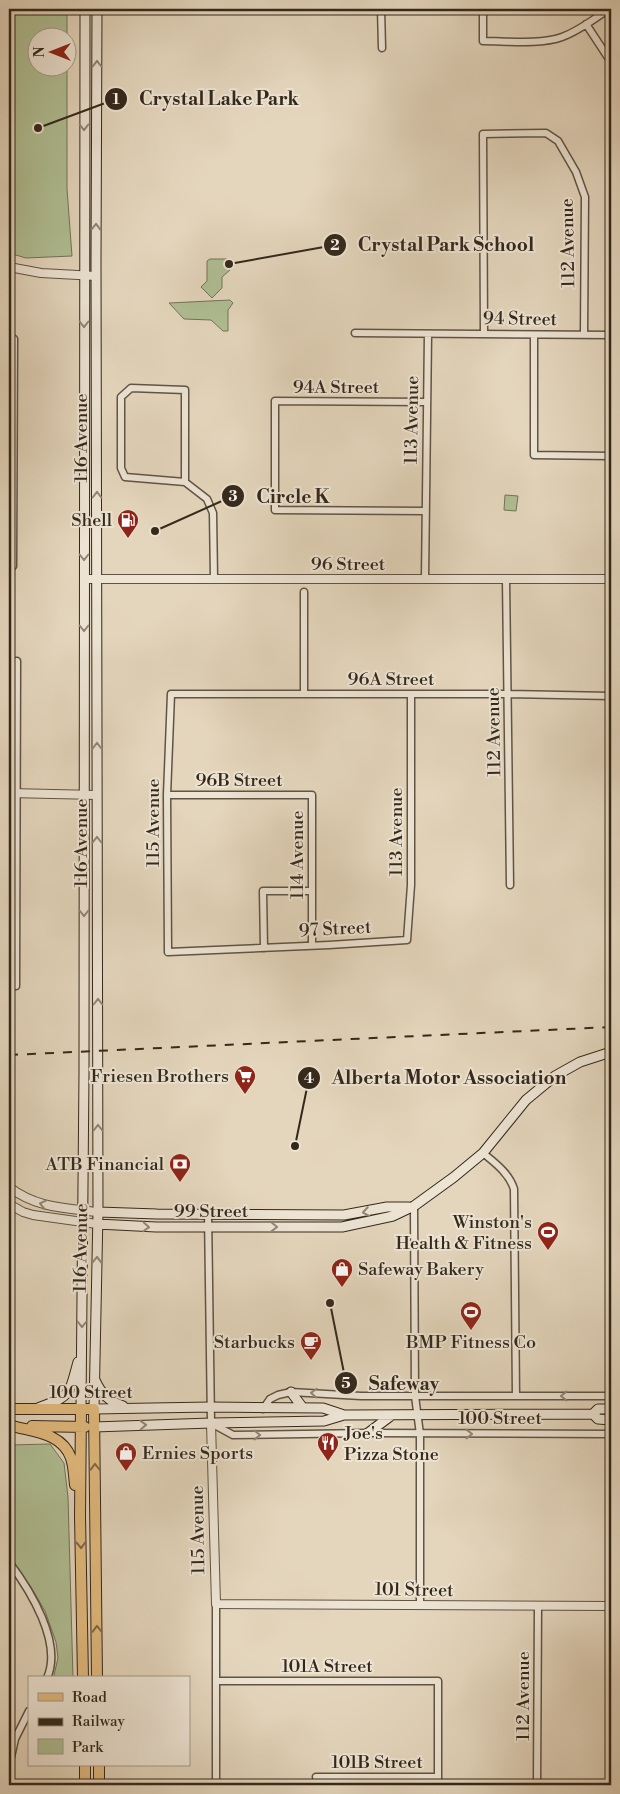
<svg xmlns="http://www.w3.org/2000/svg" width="620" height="1794" viewBox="0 0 620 1794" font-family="'Libre Bodoni',serif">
	<rect width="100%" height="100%" fill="#e4d6bd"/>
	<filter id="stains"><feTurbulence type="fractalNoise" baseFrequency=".004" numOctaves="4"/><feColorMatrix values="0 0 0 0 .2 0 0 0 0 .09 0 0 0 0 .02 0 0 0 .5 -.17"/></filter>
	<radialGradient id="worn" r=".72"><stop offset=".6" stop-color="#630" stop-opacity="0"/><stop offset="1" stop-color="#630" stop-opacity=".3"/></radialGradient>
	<!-- green -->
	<path fill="#b0bf94" stroke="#727458" d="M9 9H67V37L38 38V68H67V189L72 256 26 258 9 253Z
		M210 259H227L230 261V270L222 277V288L212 298 201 287 207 281V261Z
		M230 300 233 303 228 310V331H223L211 320 184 319 169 303Z
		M505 495 518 496 516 511 504 510Z
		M50 1444 64 1463 68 1497 73 1678H55L54 1675 58 1658 56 1642 45 1611 31 1587 9 1556V1445Z"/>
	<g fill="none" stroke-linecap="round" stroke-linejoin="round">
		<!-- minor casing -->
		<g stroke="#605444" stroke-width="9">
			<path id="minor" d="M381 9 382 48
				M483 9V41C506 41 540 45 562 37 579 31 594 19 609 9
				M586 24 611 62
				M355 333 611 335
				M484 334 483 134 546 133 558 141 576 172 585 197 584 335
				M534 335V455L611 456
				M9 339H14L13 566 9 567
				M185 482V390L131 388 121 397V468L125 477 185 482 207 499 213 513 214 579
				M425 511 275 510V401L426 402
				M425 579 428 334
				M506 579 510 885
				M304 592V694
				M9 662 17 661 16 986H9
				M411 695V885L407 940 329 945 168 952 167 795 171 694H509L611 696
				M167 795H312V945
				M611 915V928
				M264 948 263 891H312
				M483 1153C495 1163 509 1173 514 1189L516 1396
				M414 1206 415 1396 420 1434V1605
				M208 1213 211 1423 233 1435 368 1433 611 1434
				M263 1409 270 1399 278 1395 291 1392 361 1396H611
				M9 1562C30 1590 63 1643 47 1678
				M216 1604V1785
				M216 1681H438V1785
				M9 1766 15 1739 29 1711
				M316 1777H438
				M537 1785 538 1606"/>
		</g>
		<!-- tertiary casing -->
		<g stroke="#605444" stroke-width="10">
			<path id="tertiary" d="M9 267 41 273 96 276
				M84 579H611
				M9 793 97 795
				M9 1187C36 1208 65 1208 98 1212
				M9 1204 23 1212 33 1215 97 1224
				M211 1423 216 1604 611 1606"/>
		</g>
		<!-- secondary casing -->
		<g stroke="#34281b" stroke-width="11">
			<path id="secondary" d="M97 9 96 260 98 1212 94 1409 210 1407 323 1408 344 1415
				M98 1212 157 1214 344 1215 387 1207H409
				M97 1224 156 1227H342L393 1216 414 1206 454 1177 483 1153 526 1100 555 1076 580 1062 611 1052
				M95 1380C101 1394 109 1401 123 1406
				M291 1392 303 1408
				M38 1408C71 1396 69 1395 78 1362
				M81 1409 84 1072 85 9
				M593 1414 598 1409H611
				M94 1427 211 1423 324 1421 344 1415 593 1414 598 1419 611 1420
				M368 1433 392 1415"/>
		</g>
		<!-- primary casing -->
		<g stroke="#34281b" stroke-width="12">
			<path id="primary" d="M9 1409H94L97 1678
				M81 1409 80 1516 83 1678
				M12 1426C34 1432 62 1433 71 1458 74 1467 74 1477 75 1485
				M32 1426 85 1427
				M85 1765V1785
				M99 1765V1785"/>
		</g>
		<!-- minor -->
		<use href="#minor" stroke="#ede4d4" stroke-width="6"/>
		<!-- tertiary -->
		<use href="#tertiary" stroke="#ede4d4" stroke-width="8"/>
		<!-- secondary -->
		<use href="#secondary" stroke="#ede4d4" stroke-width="9"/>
		<!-- primary -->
		<use href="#primary" stroke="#e2bb7e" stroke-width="10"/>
		<!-- rail -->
		<path stroke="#34281b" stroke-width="2" stroke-dasharray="9 9" stroke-linecap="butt" d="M9 1055 611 1027"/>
	</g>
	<!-- one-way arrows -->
	<defs><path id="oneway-chevron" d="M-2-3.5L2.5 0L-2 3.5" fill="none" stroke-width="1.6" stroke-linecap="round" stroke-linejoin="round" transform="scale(1.25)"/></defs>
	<g stroke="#908678">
		<use href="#oneway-chevron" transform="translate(97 64) rotate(-90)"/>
		<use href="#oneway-chevron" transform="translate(84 127) rotate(90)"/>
		<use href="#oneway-chevron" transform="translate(96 227) rotate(-89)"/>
		<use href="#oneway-chevron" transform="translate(84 324) rotate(90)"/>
		<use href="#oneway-chevron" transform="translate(97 495) rotate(-90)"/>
		<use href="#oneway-chevron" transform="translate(84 557) rotate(90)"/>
		<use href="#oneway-chevron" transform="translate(84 628) rotate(90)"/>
		<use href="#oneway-chevron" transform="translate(97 746) rotate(-90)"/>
		<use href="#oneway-chevron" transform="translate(97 840) rotate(-90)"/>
		<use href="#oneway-chevron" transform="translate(84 913) rotate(90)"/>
		<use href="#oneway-chevron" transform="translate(98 1002) rotate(-90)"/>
		<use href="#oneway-chevron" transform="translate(98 1128) rotate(-90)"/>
		<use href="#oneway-chevron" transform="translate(43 1204) rotate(-167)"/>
		<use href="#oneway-chevron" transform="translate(366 1212) rotate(170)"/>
		<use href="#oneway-chevron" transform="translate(146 1227) rotate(3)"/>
		<use href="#oneway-chevron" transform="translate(274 1227) rotate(1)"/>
		<use href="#oneway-chevron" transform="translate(97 1260) rotate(-89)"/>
		<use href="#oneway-chevron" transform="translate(82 1324) rotate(90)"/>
		<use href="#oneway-chevron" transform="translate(314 1393) rotate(-177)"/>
		<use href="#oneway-chevron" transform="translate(564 1396) rotate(-180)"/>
		<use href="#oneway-chevron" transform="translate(143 1425) rotate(-2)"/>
		<use href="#oneway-chevron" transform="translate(469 1434)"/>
		<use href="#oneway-chevron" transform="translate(257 1435) rotate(-1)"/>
	</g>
	<g stroke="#826a48">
		<use href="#oneway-chevron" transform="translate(95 1467) rotate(-91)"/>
		<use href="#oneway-chevron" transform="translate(81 1545) rotate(89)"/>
		<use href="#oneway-chevron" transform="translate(97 1629) rotate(-91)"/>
	</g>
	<!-- icons -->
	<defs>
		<g id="fuel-pin" transform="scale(1.125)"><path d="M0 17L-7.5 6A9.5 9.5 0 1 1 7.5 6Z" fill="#8f2418" stroke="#ede4d4"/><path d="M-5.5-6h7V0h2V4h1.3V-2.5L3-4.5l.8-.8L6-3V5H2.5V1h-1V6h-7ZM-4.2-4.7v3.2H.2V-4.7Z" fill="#fff"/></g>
		<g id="supermarket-pin" transform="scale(1.125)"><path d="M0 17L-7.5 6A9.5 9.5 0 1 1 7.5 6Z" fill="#8f2418" stroke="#ede4d4"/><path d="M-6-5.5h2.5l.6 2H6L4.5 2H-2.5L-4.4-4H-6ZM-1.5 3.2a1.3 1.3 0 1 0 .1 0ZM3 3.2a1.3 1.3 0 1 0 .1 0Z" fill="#fff"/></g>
		<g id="bank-pin" transform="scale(1.125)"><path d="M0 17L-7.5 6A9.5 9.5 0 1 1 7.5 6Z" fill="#8f2418" stroke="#ede4d4"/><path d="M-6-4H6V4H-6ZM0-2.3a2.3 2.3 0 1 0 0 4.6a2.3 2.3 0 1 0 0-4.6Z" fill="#fff"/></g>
		<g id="stadium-pin" transform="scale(1.125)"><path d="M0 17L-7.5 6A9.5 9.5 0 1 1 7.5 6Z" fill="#8f2418" stroke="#ede4d4"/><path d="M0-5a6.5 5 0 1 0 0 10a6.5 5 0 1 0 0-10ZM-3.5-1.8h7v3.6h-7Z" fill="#fff"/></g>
		<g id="shop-pin" transform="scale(1.125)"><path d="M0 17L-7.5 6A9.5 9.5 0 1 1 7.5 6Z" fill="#8f2418" stroke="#ede4d4"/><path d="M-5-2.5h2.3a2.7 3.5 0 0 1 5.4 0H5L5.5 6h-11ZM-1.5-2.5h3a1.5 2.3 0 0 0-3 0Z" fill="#fff"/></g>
		<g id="cafe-pin" transform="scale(1.125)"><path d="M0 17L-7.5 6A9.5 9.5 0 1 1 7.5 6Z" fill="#8f2418" stroke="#ede4d4"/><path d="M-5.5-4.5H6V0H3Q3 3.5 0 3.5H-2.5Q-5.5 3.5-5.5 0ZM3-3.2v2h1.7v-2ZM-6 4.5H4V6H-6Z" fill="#fff"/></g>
		<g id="restaurant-pin" transform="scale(1.125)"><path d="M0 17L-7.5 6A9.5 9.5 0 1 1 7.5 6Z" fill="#8f2418" stroke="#ede4d4"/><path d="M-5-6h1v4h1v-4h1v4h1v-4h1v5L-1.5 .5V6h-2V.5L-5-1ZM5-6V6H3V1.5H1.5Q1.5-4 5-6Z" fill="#fff"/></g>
	</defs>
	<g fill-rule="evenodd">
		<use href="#fuel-pin" x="128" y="520"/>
		<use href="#supermarket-pin" x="245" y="1076"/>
		<use href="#bank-pin" x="180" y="1164"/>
		<use href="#stadium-pin" x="548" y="1232"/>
		<use href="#shop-pin" x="342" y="1269"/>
		<use href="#stadium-pin" x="471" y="1312"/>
		<use href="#cafe-pin" x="311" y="1342"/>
		<use href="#restaurant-pin" x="328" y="1443"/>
		<use href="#shop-pin" x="126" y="1453"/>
	</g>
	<g text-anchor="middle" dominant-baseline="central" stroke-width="4" stroke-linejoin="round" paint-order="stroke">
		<!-- street labels -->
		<g font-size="18" fill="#34281b" stroke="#ede4d4">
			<text transform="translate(568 243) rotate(-91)">112 Avenue</text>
			<text transform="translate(520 319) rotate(1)">94 Street</text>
			<text x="336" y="387">94A Street</text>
			<text transform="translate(412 420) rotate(-89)">113 Avenue</text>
			<text transform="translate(81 438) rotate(-90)">116 Avenue</text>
			<text x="348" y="564">96 Street</text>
			<text x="391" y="679">96A Street</text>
			<text transform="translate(494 732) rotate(-91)">112 Avenue</text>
			<text x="239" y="780">96B Street</text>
			<text transform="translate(153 823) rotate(-90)">115 Avenue</text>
			<text transform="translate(396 832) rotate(-90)">113 Avenue</text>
			<text transform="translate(81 843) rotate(-90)">116 Avenue</text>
			<text transform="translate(297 855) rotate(-90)">114 Avenue</text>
			<text transform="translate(335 929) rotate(-3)">97 Street</text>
			<text x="211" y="1211">99 Street</text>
			<text transform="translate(81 1248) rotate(-89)">116 Avenue</text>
			<text x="91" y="1392">100 Street</text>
			<text x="500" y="1418">100 Street</text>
			<text transform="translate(198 1530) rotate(-91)">115 Avenue</text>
			<text transform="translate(414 1590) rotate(1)">101 Street</text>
			<text x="327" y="1666">101A Street</text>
			<text transform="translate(523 1696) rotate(-90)">112 Avenue</text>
			<text x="377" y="1762">101B Street</text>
		</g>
		<!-- poi labels -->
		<g font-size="18" fill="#34281b" stroke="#ede4d4" text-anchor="end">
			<text x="112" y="520">Shell</text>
			<text x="229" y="1076">Friesen Brothers</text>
			<text x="164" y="1164">ATB Financial</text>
			<text x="532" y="1222">Winston's<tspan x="532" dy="21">Health &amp; Fitness</tspan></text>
			<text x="358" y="1269" text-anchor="start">Safeway Bakery</text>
			<text x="295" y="1342">Starbucks</text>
			<text x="471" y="1342" text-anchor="middle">BMP Fitness Co</text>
			<text x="344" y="1433" text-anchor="start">Joe's<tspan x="344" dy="21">Pizza Stone</tspan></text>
			<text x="142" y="1453" text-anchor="start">Ernies Sports</text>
		</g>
	</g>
	<!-- callouts -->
	<path fill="none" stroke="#34281b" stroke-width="2" d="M38 128L116 99M229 264L335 245M155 531L233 496M295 1146L309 1078M330 1303L346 1383"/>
	<g fill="#34281b" stroke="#ede4d4" stroke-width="2">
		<circle cx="38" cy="128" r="5"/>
		<circle cx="229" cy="264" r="5"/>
		<circle cx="155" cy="531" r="5"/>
		<circle cx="295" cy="1146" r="5"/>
		<circle cx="330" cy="1303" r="5"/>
		<circle cx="116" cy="99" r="12"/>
		<circle cx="335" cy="245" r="12"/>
		<circle cx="233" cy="496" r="12"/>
		<circle cx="309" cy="1078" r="12"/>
		<circle cx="346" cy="1383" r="12"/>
	</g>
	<g font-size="15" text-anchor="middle" font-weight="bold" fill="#fff">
		<text x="116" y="104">1</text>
		<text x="335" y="250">2</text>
		<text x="233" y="501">3</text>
		<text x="309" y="1083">4</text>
		<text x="346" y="1388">5</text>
	</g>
	<g font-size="19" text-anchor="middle" font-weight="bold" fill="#34281b" stroke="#ede4d4" stroke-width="4" stroke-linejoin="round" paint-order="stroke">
		<text x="219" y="105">Crystal Lake Park</text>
		<text x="446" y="251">Crystal Park School</text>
		<text x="293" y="503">Circle K</text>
		<text x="449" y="1084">Alberta Motor Association</text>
		<text x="404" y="1390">Safeway</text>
	</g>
	<!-- margin -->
	<rect width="620" height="1794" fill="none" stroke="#e4d6bd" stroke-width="30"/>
	<rect x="10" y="10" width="600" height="1774" fill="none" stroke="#34281b" stroke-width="2.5"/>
	<rect x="15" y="15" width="590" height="1764" fill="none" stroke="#34281b"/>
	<!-- legend -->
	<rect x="28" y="1676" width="162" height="90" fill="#ede4d4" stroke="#a3998a"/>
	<rect x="38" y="1693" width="25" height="8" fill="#e2bb7e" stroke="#a3998a"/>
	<text x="72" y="1702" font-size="15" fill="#34281b">Road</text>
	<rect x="38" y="1718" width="25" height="8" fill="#34281b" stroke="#a3998a"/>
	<text x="72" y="1726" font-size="15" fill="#34281b">Railway</text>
	<rect x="38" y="1739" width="25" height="15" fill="#b0bf94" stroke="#a3998a"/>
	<text x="72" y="1752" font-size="15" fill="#34281b">Park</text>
	<!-- north arrow -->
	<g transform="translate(52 52) rotate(270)"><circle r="24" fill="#ede4d4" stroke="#a3998a"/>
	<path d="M0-4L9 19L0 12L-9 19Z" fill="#8f2418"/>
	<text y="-8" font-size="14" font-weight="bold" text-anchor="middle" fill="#34281b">N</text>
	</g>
	<rect width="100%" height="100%" filter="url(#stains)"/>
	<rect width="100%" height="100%" fill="url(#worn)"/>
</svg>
